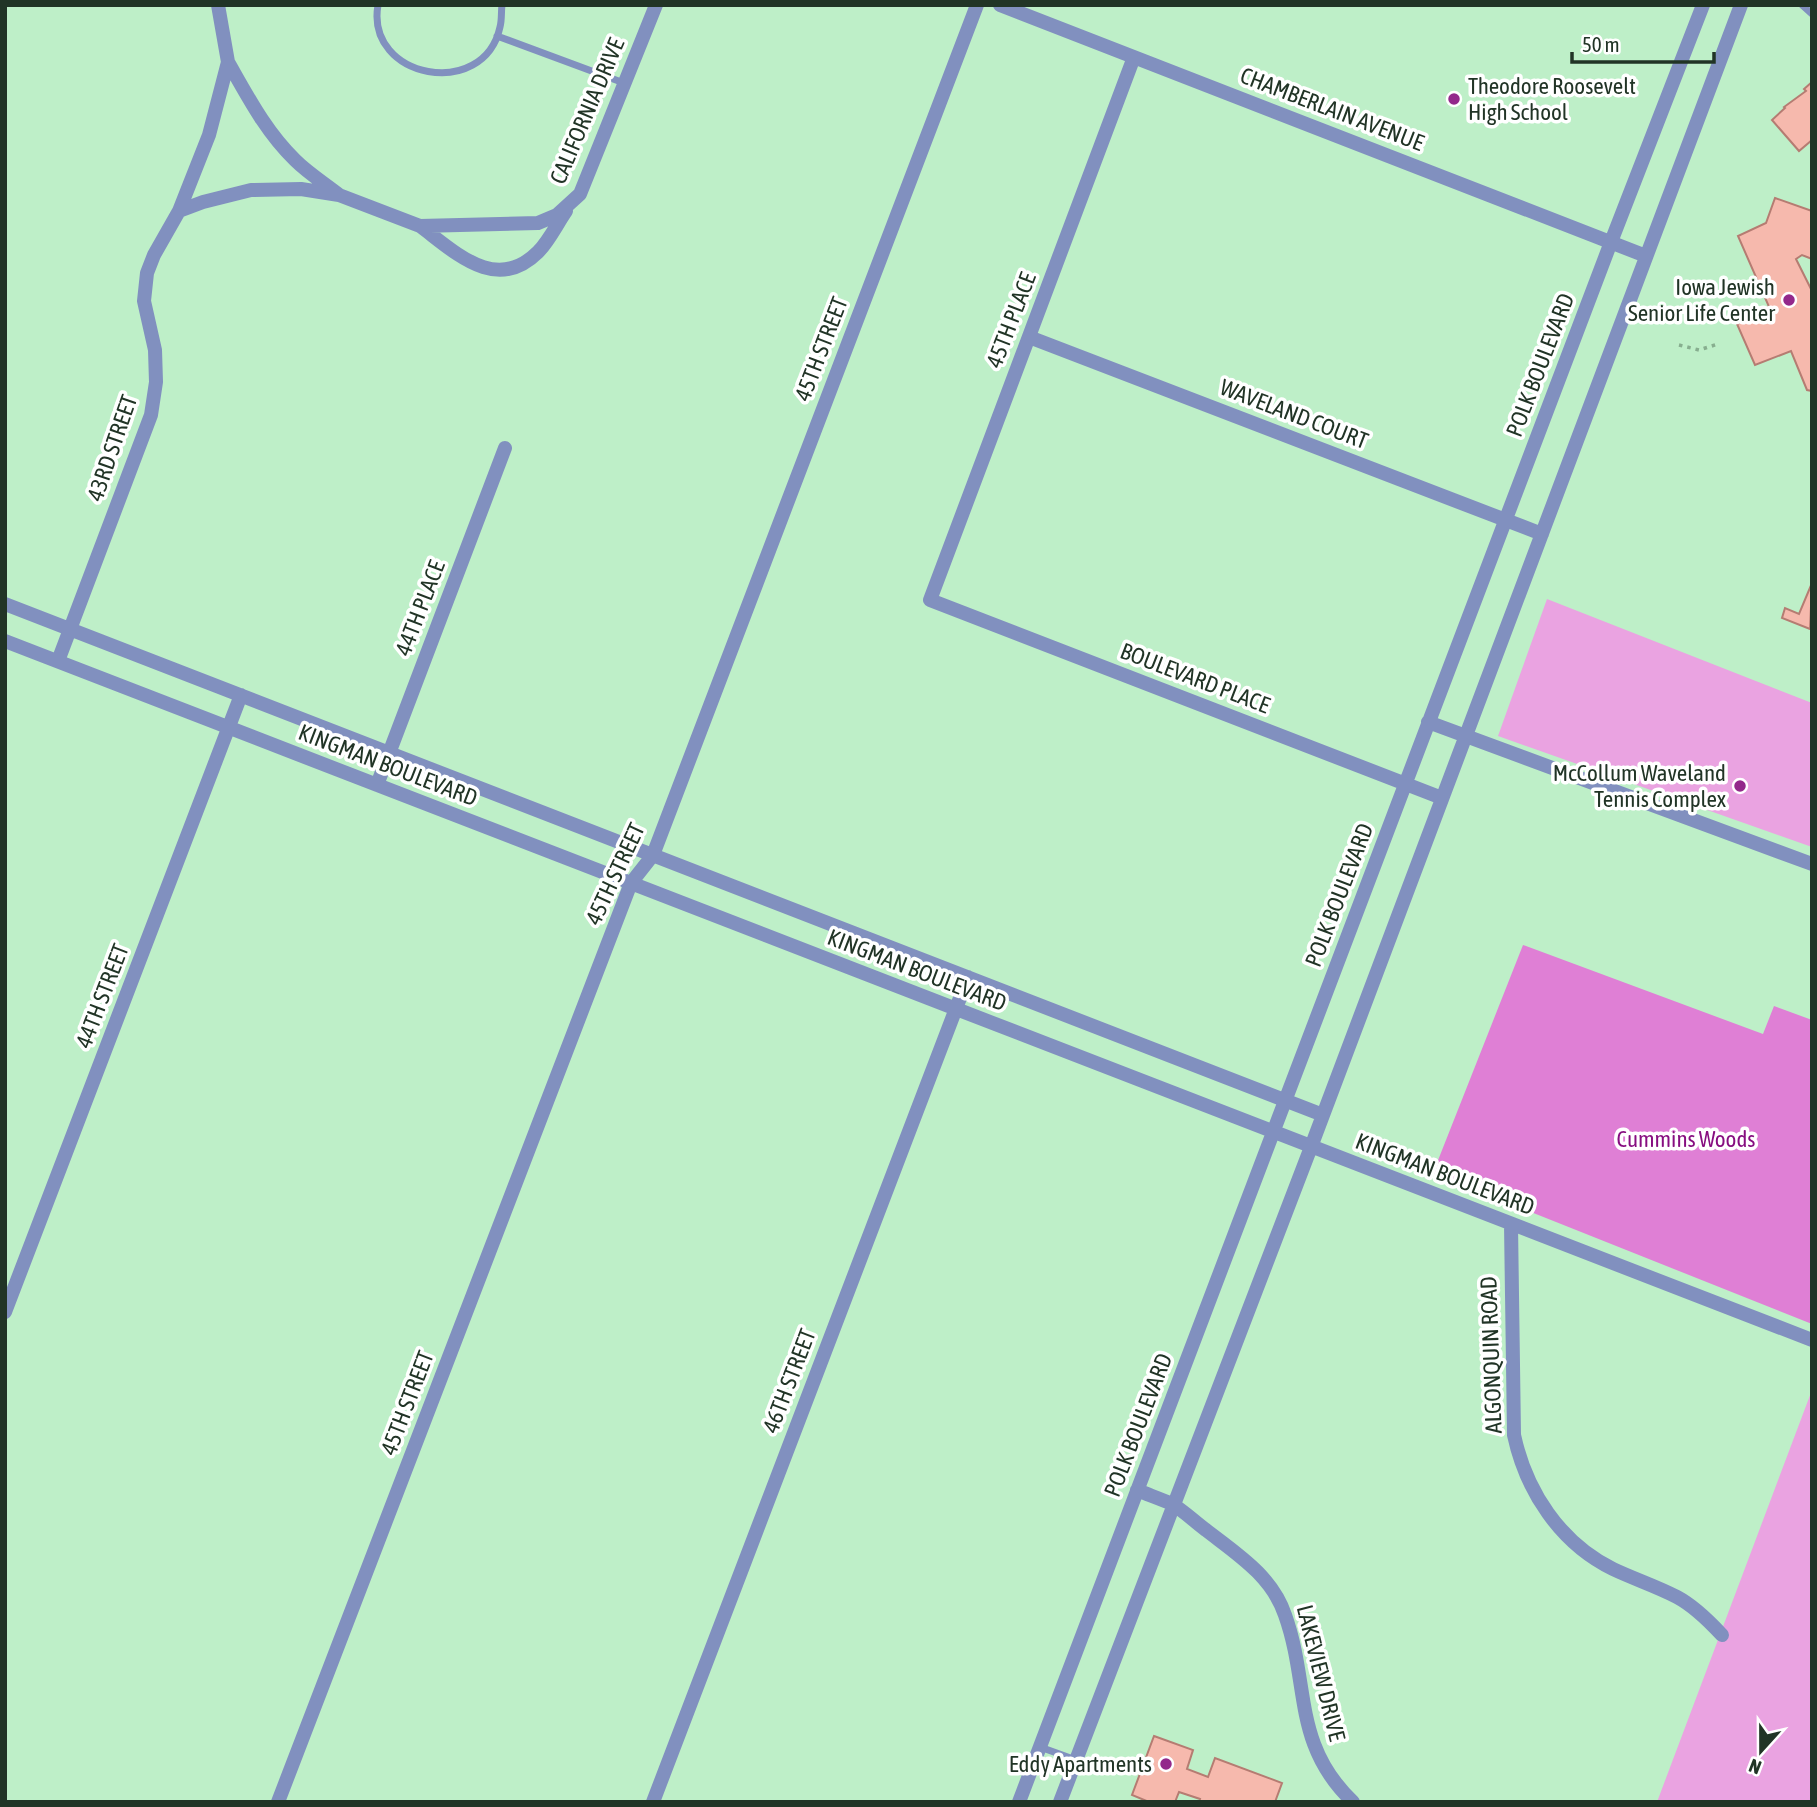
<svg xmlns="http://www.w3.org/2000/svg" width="1817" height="1807" viewBox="0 0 1817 1807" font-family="'Asap Condensed',sans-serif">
	<rect width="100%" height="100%" fill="#beefc8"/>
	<!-- green -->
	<path fill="#eaa3e1" d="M1547 599 1812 703V847L1498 736Z
		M1812 1390V1802H1657Z"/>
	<!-- forest -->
	<path fill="#df7fd5" d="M1523 945 1763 1034 1774 1006 1812 1020V1324L1433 1173Z"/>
	<!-- building -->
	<path fill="#f6b9ad" stroke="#b57c72" stroke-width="2" d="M1812 82V140L1799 151 1772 120 1785 108 1784 107 1806 91 1804 89Z
		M1775 198 1812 211V259L1802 255 1796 259 1812 291V391L1807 390 1791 351 1755 365 1737 324 1770 309 1738 236 1766 223Z
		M1812 583 1810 629 1782 618 1785 608 1799 614Z
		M1154 1736 1193 1750 1187 1769 1208 1777 1215 1758 1282 1783 1275 1802H1199L1200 1799 1179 1792 1175 1802H1149L1132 1795Z"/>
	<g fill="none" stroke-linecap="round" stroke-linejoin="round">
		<!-- path -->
		<path stroke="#87ae8f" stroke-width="3.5" stroke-dasharray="3.5 5" stroke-linecap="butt" d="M1679 345 1699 350 1718 344"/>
		<!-- service -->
		<path stroke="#8190bf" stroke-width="7" d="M378 5C365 79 484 101 500 27 502 20 501 12 502 5
			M1802 5 1812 14
			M497 36 624 83
			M1040 1747 1076 1760"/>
		<!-- minor -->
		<path stroke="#8190bf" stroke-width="14" d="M1000 5 1646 256
			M1134 57 930 600 1442 798
			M228 62C248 97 266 132 295 160 308 173 324 183 338 194
			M179 211 203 202 251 190 301 189 339 195 420 226 538 223 557 215 580 194 656 5
			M420 226C455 252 496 294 538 252 549 241 557 224 566 211
			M1029 337 1542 534
			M5 604 1323 1115
			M5 641 1812 1340
			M58 661 151 415 156 382 155 350 144 301 147 273 154 255 179 211 209 135 228 62 218 5
			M1428 722 1812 864
			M377 785 505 448
			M1511 1224 1514 1435C1526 1491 1560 1543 1613 1569 1634 1579 1656 1586 1677 1597 1694 1606 1709 1621 1722 1635
			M5 1312 241 695
			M1137 1490C1149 1495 1161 1499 1172 1504 1184 1511 1195 1522 1206 1530 1237 1554 1272 1576 1285 1615 1310 1685 1292 1744 1353 1802
			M278 1802 631 883 653 855 977 5
			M653 1802 968 977
			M1019 1802 1611 242 1703 5
			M1060 1802 1311 1147 1741 5"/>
	</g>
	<!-- markers -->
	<g fill="#93288b" stroke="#fff" stroke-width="2.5">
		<circle cx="1454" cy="99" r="7"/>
		<circle cx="1789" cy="300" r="7"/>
		<circle cx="1740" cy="786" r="7"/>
		<circle cx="1166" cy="1764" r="7"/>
	</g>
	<g text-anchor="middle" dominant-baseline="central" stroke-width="7" stroke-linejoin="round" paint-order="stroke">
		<!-- poi labels -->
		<g font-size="23" fill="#213426" stroke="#fff" text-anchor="end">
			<text x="1468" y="86" text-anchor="start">Theodore Roosevelt<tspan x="1468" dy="26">High School</tspan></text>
			<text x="1775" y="287">Iowa Jewish<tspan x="1775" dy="26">Senior Life Center</tspan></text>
			<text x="1726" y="773">McCollum Waveland<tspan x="1726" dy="26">Tennis Complex</tspan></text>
			<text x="1152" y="1764">Eddy Apartments</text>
		</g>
		<!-- street labels -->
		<g font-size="23" fill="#213426" stroke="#fff">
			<text transform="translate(1332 109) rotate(21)">CHAMBERLAIN AVENUE</text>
			<text transform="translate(587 111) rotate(-67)">CALIFORNIA DRIVE</text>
			<text transform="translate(1011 320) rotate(-69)">45TH PLACE</text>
			<text transform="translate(821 349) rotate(-69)">45TH STREET</text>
			<text transform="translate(1540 365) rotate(-69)">POLK BOULEVARD</text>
			<text transform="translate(1294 414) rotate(21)">WAVELAND COURT</text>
			<text transform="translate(112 448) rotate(-71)">43RD STREET</text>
			<text transform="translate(420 608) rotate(-69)">44TH PLACE</text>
			<text transform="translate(1195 678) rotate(21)">BOULEVARD PLACE</text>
			<text transform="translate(388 765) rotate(21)">KINGMAN BOULEVARD</text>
			<text transform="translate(615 874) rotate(-65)">45TH STREET</text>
			<text transform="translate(1339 895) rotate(-69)">POLK BOULEVARD</text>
			<text transform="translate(917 970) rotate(21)">KINGMAN BOULEVARD</text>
			<text transform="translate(102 996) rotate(-69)">44TH STREET</text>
			<text transform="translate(1445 1174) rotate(21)">KINGMAN BOULEVARD</text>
			<text transform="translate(1491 1355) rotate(-92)">ALGONQUIN ROAD</text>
			<text transform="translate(789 1381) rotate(-69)">46TH STREET</text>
			<text transform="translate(407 1403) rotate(-69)">45TH STREET</text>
			<text transform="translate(1138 1425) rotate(-69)">POLK BOULEVARD</text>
			<text transform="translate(1321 1673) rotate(76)">LAKEVIEW DRIVE</text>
		</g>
		<!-- park labels -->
		<g font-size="23" fill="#870e80" stroke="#fff">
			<text x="1686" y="1139">Cummins Woods</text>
		</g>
	</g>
	<!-- border -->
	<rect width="1817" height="1807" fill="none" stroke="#213426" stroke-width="14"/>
	<!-- north arrow -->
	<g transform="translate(1761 1751) rotate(201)" stroke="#ffffff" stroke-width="5" paint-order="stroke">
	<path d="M0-5L12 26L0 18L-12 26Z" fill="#213426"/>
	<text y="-10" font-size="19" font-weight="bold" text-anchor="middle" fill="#213426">N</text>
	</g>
	<!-- scale -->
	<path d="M1572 52v10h142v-10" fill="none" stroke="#213426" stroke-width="3.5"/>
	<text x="1582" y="52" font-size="21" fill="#213426" stroke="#ffffff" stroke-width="5" paint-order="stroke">50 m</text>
</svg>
